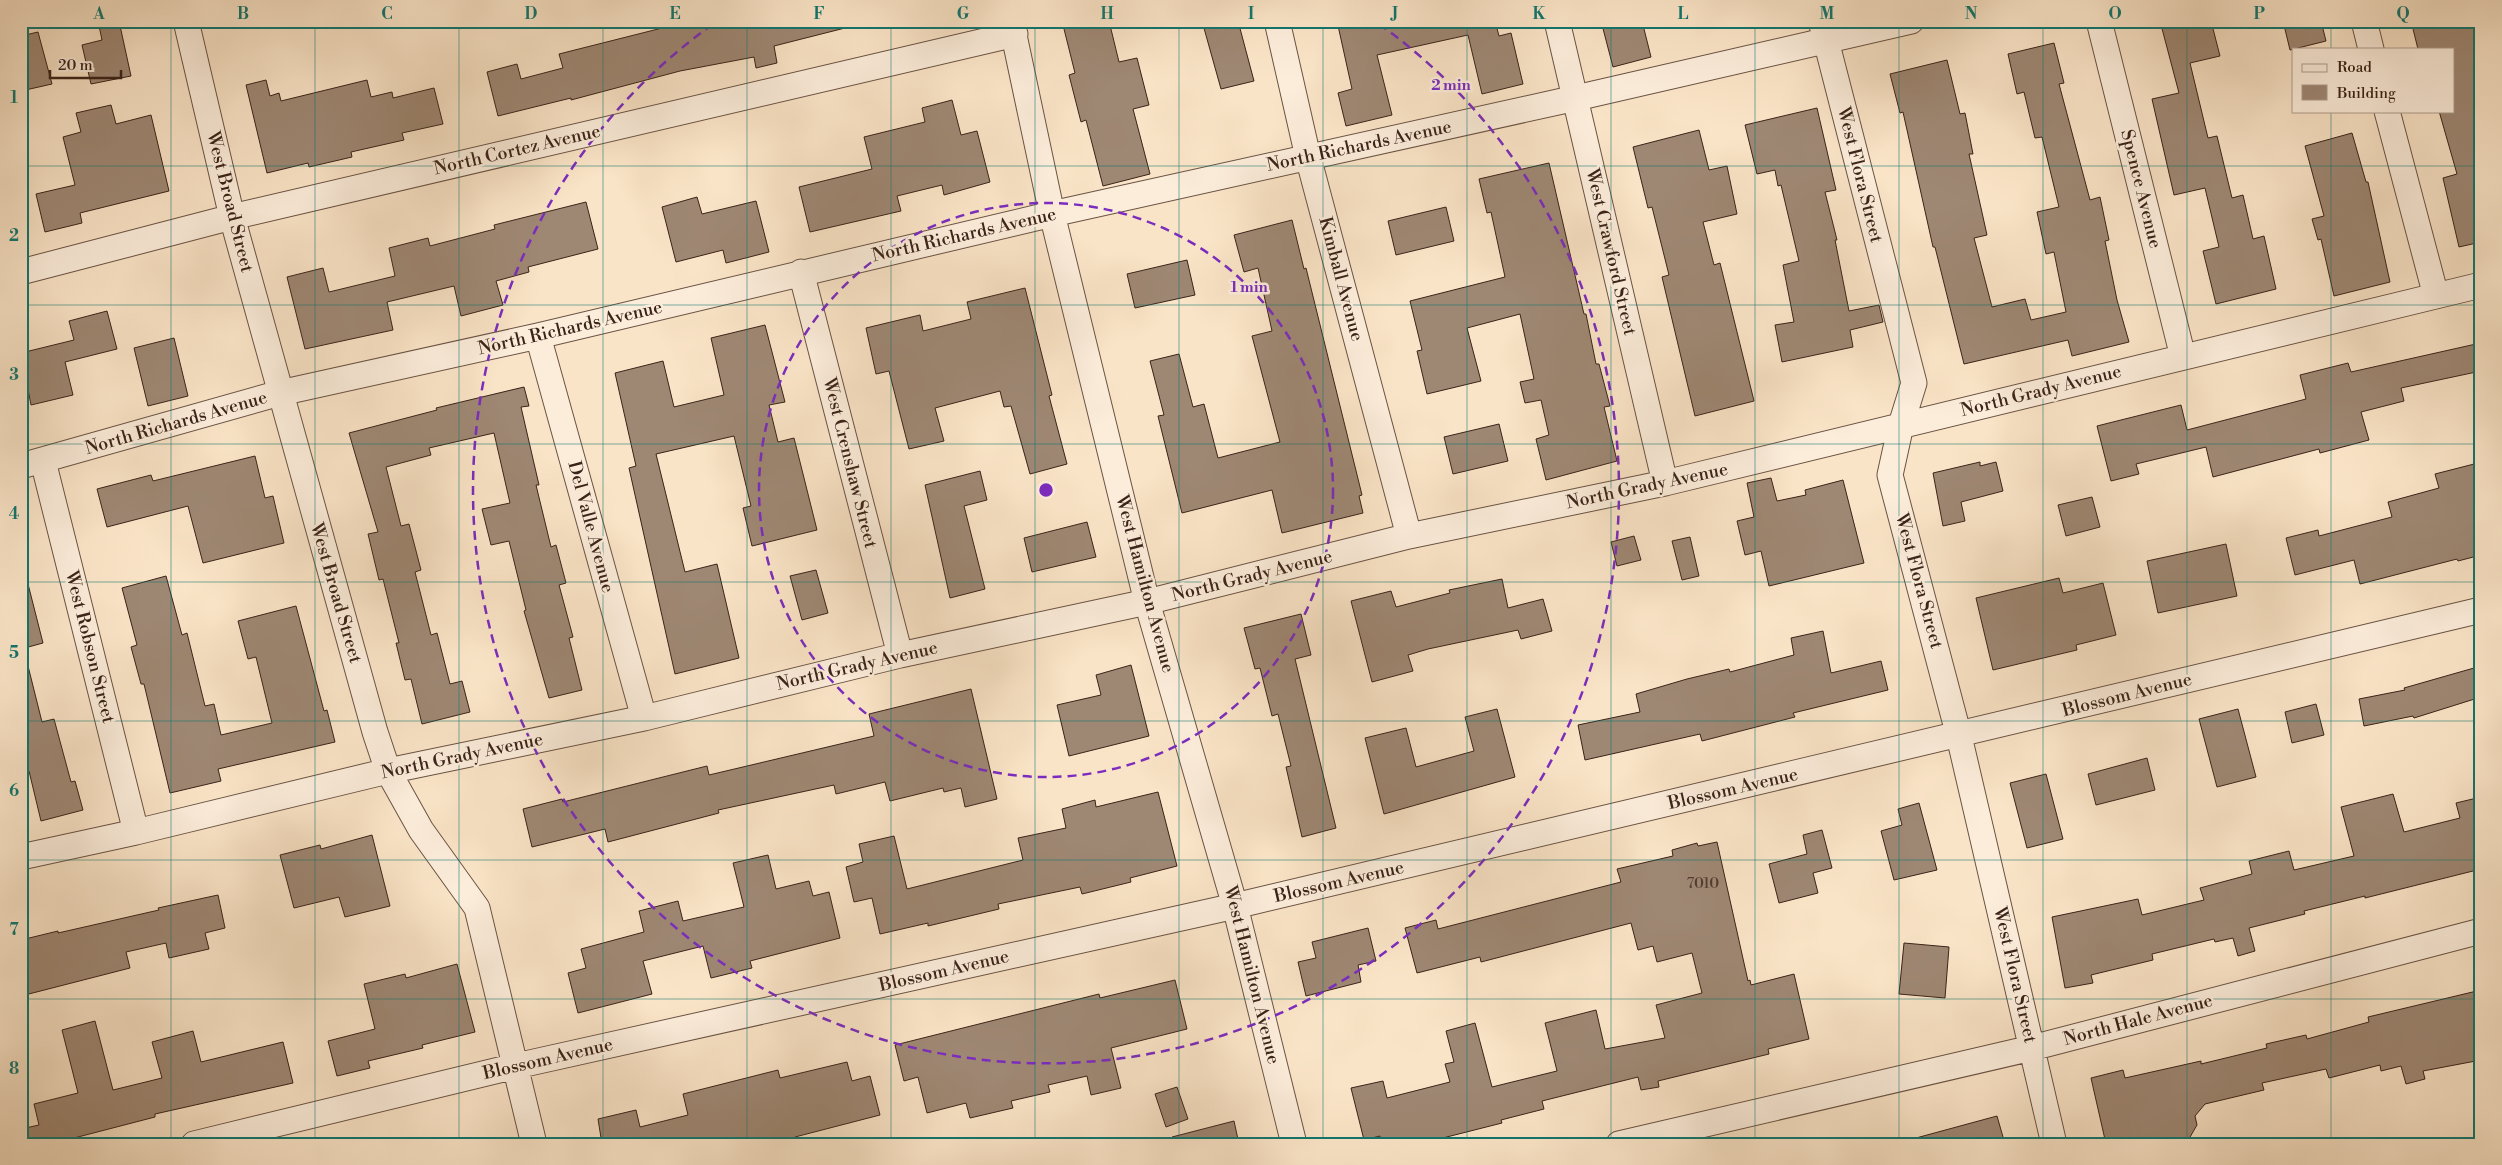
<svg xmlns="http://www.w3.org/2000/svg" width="2502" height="1165" viewBox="0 0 2502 1165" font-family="'Libre Bodoni',serif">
	<rect width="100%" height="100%" fill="#fae4c7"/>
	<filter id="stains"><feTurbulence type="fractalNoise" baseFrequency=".004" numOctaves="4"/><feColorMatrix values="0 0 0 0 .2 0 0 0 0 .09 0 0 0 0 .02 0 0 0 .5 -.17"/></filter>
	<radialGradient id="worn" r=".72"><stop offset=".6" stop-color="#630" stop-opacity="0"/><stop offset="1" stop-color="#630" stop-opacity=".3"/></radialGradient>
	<!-- building -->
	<path fill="#9e8773" stroke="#3a2319" d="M98 21H119L131 76 91 84 82 45 102 40Z
		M670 21H844L845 28 774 46 777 63 756 68 754 57 680 71 571 100V98L498 116 487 72 517 64 521 79 563 68 559 54 670 26Z
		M1062 21H1109L1119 62 1137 58 1149 105 1133 109 1150 174 1103 186 1086 120 1081 122 1069 75 1075 73Z
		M1202 21H1238L1254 81 1221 89Z
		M1337 21H1495L1499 36 1511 33 1523 84 1482 94 1468 35 1377 55 1392 115 1346 126 1338 93 1352 89Z
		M1601 21H1642L1651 57 1613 67Z
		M2160 21H2211L2220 56 2190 63 2208 138 2217 136 2232 198 2243 195 2253 239 2264 236 2276 289 2216 304 2203 251 2219 247 2205 188 2174 195 2152 99 2179 93Z
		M2283 21H2321L2326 41 2290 50Z
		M2411 21H2481V242L2459 247 2443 178 2457 174 2439 111H2453V49H2418Z
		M38 32 52 84 21 91V36Z
		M2054 43 2064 83 2059 84 2090 200 2100 197 2109 240 2105 241 2117 300 2129 342 2072 356 2068 340 1964 364 1935 247H1933L1903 112 1900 113 1890 74 1947 60 1960 114 1965 113 1973 154H1969L1987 235 1974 238 1992 307 2025 299 2031 320 2066 312 2054 252 2046 254 2037 212 2059 207 2042 137 2035 138 2024 92 2017 94 2008 54Z
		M266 80 270 96 279 93 281 101 367 80 371 97 392 92 393 98 434 88 443 124 402 133 404 140 351 152 352 157 309 167 308 163 267 173 246 85Z
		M952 100 961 135 977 131 990 182 944 195 942 185 897 196 901 211 810 232 799 187 872 169 864 137 925 122 922 108Z
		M111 105 116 124 151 115 169 191 80 213 82 223 45 232 36 194 75 185 63 137 81 132 76 113Z
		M1817 108 1836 190 1825 192 1837 240H1835L1849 311 1879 305 1883 322 1850 330 1853 347 1782 362 1775 325 1794 322 1783 265 1799 261 1781 185 1778 186 1775 170 1757 174 1745 125Z
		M1699 130 1709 170 1727 166 1737 214 1703 222 1714 265 1720 263 1754 401 1695 416 1662 277 1669 275 1652 207 1648 208 1633 147Z
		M2352 133 2366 182H2368L2390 282 2334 296 2321 239 2318 240 2312 219 2324 216 2305 146Z
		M1549 163 1584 314H1586L1596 364H1599L1610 406 1604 407 1617 461 1546 480 1536 439 1549 435 1541 400 1525 403 1520 382 1534 379 1520 314 1467 328 1481 381 1427 394 1417 351 1422 350 1410 301 1505 277 1491 212 1487 213 1479 179Z
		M697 197 702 214 756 201 769 252 726 263 723 250 676 262 662 207Z
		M586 202 598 249 528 267 529 272 496 281 503 305 461 316 454 286 387 302 393 330 305 349 287 277 323 268 329 292 395 276 389 248 428 238 430 246 495 229 494 225Z
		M1446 207 1454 241 1396 255 1388 221Z
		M1292 220 1304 269 1306 268 1362 495 1359 496 1363 513 1282 533 1272 490 1182 513 1158 416 1164 415 1150 361 1179 354 1193 407 1204 404 1218 458 1280 442 1252 336 1272 331 1258 268 1244 272 1234 235Z
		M1187 260 1195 295 1135 308 1127 274Z
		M1025 288 1052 395 1049 396 1067 464 1030 474 1011 406 1004 407 1000 391 935 408 944 441 909 449 889 371 876 374 866 328 920 315 923 331 971 319 967 302Z
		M107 311 117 349 65 362 73 395 31 405 21 353 74 340 69 321Z
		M765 325 785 402 769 405 778 442 794 438 817 530 752 546 743 508 751 506 734 436 656 454 685 572 717 564 739 658 675 674 629 468 636 466 615 373 663 361 674 407 724 395 711 338Z
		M174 338 188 396 148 406 134 348Z
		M2476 344 2481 371 2401 388 2404 401 2361 412 2369 440 2320 453 2319 449 2213 477 2206 447 2136 464 2139 474 2111 481 2097 426 2181 405 2187 430 2306 399 2300 375 2348 363 2351 372Z
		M524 387 529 406 521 407 539 485H536L551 547 556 545 566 583 559 585 573 637 569 638 582 690 549 698 524 611 526 610 509 541 491 545 482 509 510 503 494 433 429 448 431 455 386 467 401 526 409 524 421 570 415 572 431 635 437 633 450 684 462 681 470 712 422 724 411 679 405 680 396 643H399L383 579 379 580 368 534 378 532 349 433 437 410 436 408Z
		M1499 424 1508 461 1453 474 1444 437Z
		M255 456 265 498 273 496 284 543 203 563 188 506 107 527 97 489 151 475 153 481Z
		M1980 462V466L1996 462 2003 491 1961 502 1965 521 1943 526 1933 473Z
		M2478 463 2481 473V555L2458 561 2457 559 2360 584 2354 560 2295 575 2286 538 2318 530 2319 536 2392 517 2388 502 2439 488 2435 474Z
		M980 471 987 500 964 506 985 589 950 598 925 485Z
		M1771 478 1777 501 1806 495 1805 490 1843 480 1864 563 1769 586 1761 551 1745 555 1737 521 1754 517 1747 483Z
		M2092 497 2100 527 2066 536 2058 505Z
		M1087 522 1096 557 1032 572 1024 538Z
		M1634 536 1641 560 1617 566 1611 542Z
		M1690 537 1699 576 1682 580 1672 541Z
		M2226 544 2237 596 2158 613 2147 561Z
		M816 570 828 613 802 620 790 576Z
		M166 576 182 635 187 633 205 706 214 704 221 735 272 723 256 657 248 659 238 621 296 606 324 711 327 710 335 742 218 769 221 781 170 793 144 684H141L131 647 137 645 122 588Z
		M2059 578 2063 593 2103 583 2116 635 2076 645 2077 650 1993 670 1976 598Z
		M1502 579 1508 608 1543 599 1552 631 1521 639 1518 630 1428 649 1408 655 1413 671 1372 682 1351 601 1391 591 1396 607 1450 593 1449 590Z
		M28 584 43 643 21 649V585Z
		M1301 614 1311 655 1295 659 1336 828 1302 837 1286 767 1291 766 1278 714 1272 716 1260 668 1255 669 1244 628Z
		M1823 631 1831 673 1881 661 1888 690 1793 713 1795 717 1702 741 1700 734 1585 760 1578 725 1640 712 1636 694 1687 679 1729 669 1730 672 1794 655 1791 638Z
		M1131 665 1149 736 1069 756 1057 705 1101 695 1096 675Z
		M28 666 42 722 54 719 71 782 75 781 83 810 41 821 29 771 21 773V667Z
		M2481 666V697L2414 718 2413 716 2364 726 2359 699 2405 690 2404 688Z
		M971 689 997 799 965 807 961 788 944 792 943 788 890 801 885 782 836 794 834 785 718 810 719 813 608 842 605 829 532 847 523 809 562 799 563 802 707 766 709 775 874 736 869 714Z
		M2316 704 2324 735 2292 743 2285 712Z
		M1497 709 1515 777 1384 814 1365 738 1406 728 1416 767 1474 751 1465 717Z
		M2238 709 2256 777 2217 787 2199 719Z
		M2147 758 2155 790 2096 805 2088 774Z
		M2046 774 2063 839 2027 848 2010 783Z
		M1158 792 1177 866 1130 878 1131 882 1082 894 1080 887 998 904 999 909 928 926V923L880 934 872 898 854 902 846 867 863 862 859 844 894 836 907 889 1023 860 1018 838 1066 828 1062 809 1095 800 1096 807Z
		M2393 794 2404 832 2460 818 2456 803 2481 797V869L2365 898V896L2304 911 2305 914 2249 928 2255 951 2238 956 2233 938 2215 942 2214 939 2152 954 2153 960 2091 975 2093 983 2065 988 2052 917 2138 899 2142 915 2204 900 2200 888 2252 874 2249 861 2289 851 2294 870 2354 856 2341 807Z
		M1919 803 1937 870 1894 880 1881 831 1902 825 1898 809Z
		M1822 830 1832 868 1813 873 1818 893 1779 903 1769 864 1807 854 1803 835Z
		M372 835 390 906 345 917 339 897 294 908 280 855 320 845 321 849Z
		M1717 842 1748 981 1750 980 1751 985 1794 974 1809 1039 1768 1049 1769 1054 1658 1081 1659 1087 1641 1090 1638 1077 1542 1101 1544 1109 1501 1120 1502 1123 1431 1141 1432 1144H1382L1380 1136 1364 1140 1351 1088 1383 1081 1387 1098 1450 1082 1445 1064 1454 1062 1446 1031 1475 1023 1492 1087 1557 1071 1545 1023 1596 1010 1605 1049 1665 1038 1656 1005 1702 993 1692 953 1657 962 1653 946 1638 950 1631 923 1481 962 1480 957 1417 973 1405 928 1436 920 1438 929 1621 882 1617 869 1673 856 1672 850 1697 843 1698 846Z
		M768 855 776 889 809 881 813 896 829 892 840 938 750 961 752 968 711 978 703 946 643 961 652 994 578 1013 568 973 586 968 581 949 644 932 639 911 678 901 683 921 744 907 733 863Z
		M218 895 225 928 205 933 209 949 169 958 166 943 126 952 130 968 21 996V940L58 931V933L159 910 158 908Z
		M1368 928 1376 961 1358 965 1361 982 1306 996 1298 962 1316 958 1312 942Z
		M1904 943 1949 947 1945 998 1899 994Z
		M457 964 475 1032 422 1045 423 1048 368 1061 370 1068 337 1076 328 1041 375 1029 364 984 405 974 406 978Z
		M1175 980 1187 1029 1111 1048 1121 1088 1091 1095 1087 1076 1048 1085 1050 1092 1011 1101 1013 1108 970 1118 966 1103 927 1113 918 1077 904 1081 895 1045 1099 994 1100 998Z
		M2481 990V1060L2423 1071 2425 1079 2406 1084 2401 1066 2381 1071 2380 1065 2329 1078 2326 1069 2262 1083 2264 1090 2205 1104 2195 1116 2197 1125 2186 1144H2106L2091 1078 2123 1070 2125 1078 2201 1061V1064L2267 1048 2266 1044 2306 1035 2307 1039 2369 1022 2368 1017Z
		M95 1021 113 1090 162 1078 152 1042 193 1031 201 1062 283 1042 293 1083 155 1114V1117L51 1144H21V1129L39 1125 34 1104 78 1093 62 1030Z
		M847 1062 852 1081 870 1076 880 1115 795 1137 797 1144H602L598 1119 636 1110 640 1127 688 1115 683 1094 778 1070 780 1078Z
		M1177 1087 1188 1119 1166 1127 1155 1094Z
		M1997 1116 2005 1144H1917L1916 1138Z
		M1234 1121 1239 1144H1173L1172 1137Z"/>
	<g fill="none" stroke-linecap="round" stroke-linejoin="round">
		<!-- street casing -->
		<g stroke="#6a5344" stroke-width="27">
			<path id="street" d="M186 21 232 217 375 732 388 771 421 830 477 908 534 1144
				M1011 21 1052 214 1147 602 1235 906 1294 1144
				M1277 21 1308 157 1409 536
				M1557 21 1665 483
				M1821 21 1914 383 1901 425 1890 475 1959 736 2054 1144
				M2099 21 2183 357
				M2364 21 2371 49
				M2387 111 2436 296
				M21 272 232 217 1015 34
				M801 272 900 655
				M538 336 644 718
				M43 461 136 832
				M21 466 280 393 538 336 1052 214 1576 98 1911 21
				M21 857 136 832 388 771 644 718 900 655 1147 602 1409 536 1665 483 2481 285
				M194 1144 516 1066 1235 906 2481 610
				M1619 1144 2032 1048 2481 931"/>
		</g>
		<!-- street -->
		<use href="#street" stroke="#fceddb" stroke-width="25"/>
	</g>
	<!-- grid -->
	<path fill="none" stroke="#0f766e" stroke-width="1" stroke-opacity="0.55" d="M171 21V1144M315 21V1144M459 21V1144M603 21V1144M747 21V1144M891 21V1144M1035 21V1144M1179 21V1144M1323 21V1144M1467 21V1144M1611 21V1144M1755 21V1144M1899 21V1144M2043 21V1144M2187 21V1144M2331 21V49M2331 111V1144M21 166H2481M21 305H2481M21 444H2481M21 582H2481M21 721H2481M21 860H2481M21 999H2481"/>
	<!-- distance rings -->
	<g fill="none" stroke="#7b2cbf" stroke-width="2.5" stroke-dasharray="9 6">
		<circle cx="1046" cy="490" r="287"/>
		<path d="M1379 24A573 573 0 1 1 713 24"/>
	</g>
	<g text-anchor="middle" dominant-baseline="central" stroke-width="5" stroke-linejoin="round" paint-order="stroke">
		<!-- number labels -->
		<g font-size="15" fill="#533c30">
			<text x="1703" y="883">7010</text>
		</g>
		<!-- street labels -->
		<g font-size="18" fill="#3a2319" stroke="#fceddb">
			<text transform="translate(1359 146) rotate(-12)">North Richards Avenue</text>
			<text transform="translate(517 150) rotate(-13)">North Cortez Avenue</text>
			<text transform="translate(1860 175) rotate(76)">West Flora Street</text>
			<text transform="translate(2141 189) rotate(76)">Spence Avenue</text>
			<text transform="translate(230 202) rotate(76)">West Broad Street</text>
			<text transform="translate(964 235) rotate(-13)">North Richards Avenue</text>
			<text transform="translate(1611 252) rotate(77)">West Crawford Street</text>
			<text transform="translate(1341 279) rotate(75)">Kimball Avenue</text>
			<text transform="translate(570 328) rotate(-13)">North Richards Avenue</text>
			<text transform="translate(2041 391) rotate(-14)">North Grady Avenue</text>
			<text transform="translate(176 423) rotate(-16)">North Richards Avenue</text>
			<text transform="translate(850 463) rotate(76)">West Crenshaw Street</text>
			<text transform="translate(1647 486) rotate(-12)">North Grady Avenue</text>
			<text transform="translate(591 527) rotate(75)">Del Valle Avenue</text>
			<text transform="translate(1252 576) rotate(-14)">North Grady Avenue</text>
			<text transform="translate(1919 581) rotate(75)">West Flora Street</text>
			<text transform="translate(1145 584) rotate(75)">West Hamilton Avenue</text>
			<text transform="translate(336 593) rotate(74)">West Broad Street</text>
			<text transform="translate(90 647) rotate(76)">West Robson Street</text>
			<text transform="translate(857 666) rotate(-13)">North Grady Avenue</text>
			<text transform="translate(2127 695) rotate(-14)">Blossom Avenue</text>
			<text transform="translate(462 756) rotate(-12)">North Grady Avenue</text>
			<text transform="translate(1733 789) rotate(-13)">Blossom Avenue</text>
			<text transform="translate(1339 882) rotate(-13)">Blossom Avenue</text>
			<text transform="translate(944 971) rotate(-13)">Blossom Avenue</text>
			<text transform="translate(1252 975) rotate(76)">West Hamilton Avenue</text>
			<text transform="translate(2015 975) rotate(77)">West Flora Street</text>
			<text transform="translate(2138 1020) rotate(-15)">North Hale Avenue</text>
			<text transform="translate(548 1059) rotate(-13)">Blossom Avenue</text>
		</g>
	</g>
	<circle cx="1046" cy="490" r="8" fill="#7b2cbf" stroke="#fceddb" stroke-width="2.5"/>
	<g font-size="15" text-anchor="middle" font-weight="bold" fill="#7b2cbf" stroke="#fceddb" stroke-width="5" stroke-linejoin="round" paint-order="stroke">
		<text x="1451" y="90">2 min</text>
		<text x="1249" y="292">1 min</text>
	</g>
	<!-- margin -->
	<rect width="2502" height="1165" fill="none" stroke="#fae4c7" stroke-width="55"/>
	<!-- legend -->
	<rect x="2292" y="48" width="162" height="65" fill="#fceddb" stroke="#ae9c8d"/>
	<rect x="2302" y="64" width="25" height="8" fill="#fceddb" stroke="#ae9c8d"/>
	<text x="2337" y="72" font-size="15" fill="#3a2319">Road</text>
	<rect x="2302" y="85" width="25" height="15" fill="#9e8773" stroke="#ae9c8d"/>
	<text x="2337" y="98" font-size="15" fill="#3a2319">Building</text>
	<!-- scale -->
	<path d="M50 70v8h71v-8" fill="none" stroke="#3a2319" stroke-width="2.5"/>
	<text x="58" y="70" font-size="15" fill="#3a2319" stroke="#fceddb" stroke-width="4" paint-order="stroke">20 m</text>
	<rect x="28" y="28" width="2446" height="1110" fill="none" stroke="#0f766e" stroke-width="2"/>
	<g font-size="16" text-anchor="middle" font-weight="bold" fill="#0f766e">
		<text x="99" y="19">A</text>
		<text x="243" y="19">B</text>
		<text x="387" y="19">C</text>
		<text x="531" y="19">D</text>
		<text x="675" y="19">E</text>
		<text x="819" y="19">F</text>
		<text x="963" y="19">G</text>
		<text x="1107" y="19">H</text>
		<text x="1251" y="19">I</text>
		<text x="1395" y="19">J</text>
		<text x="1539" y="19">K</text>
		<text x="1683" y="19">L</text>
		<text x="1827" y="19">M</text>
		<text x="1971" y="19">N</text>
		<text x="2115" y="19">O</text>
		<text x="2259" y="19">P</text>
		<text x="2403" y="19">Q</text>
		<text x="14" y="103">1</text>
		<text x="14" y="241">2</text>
		<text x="14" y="380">3</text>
		<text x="14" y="519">4</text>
		<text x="14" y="658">5</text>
		<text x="14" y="796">6</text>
		<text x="14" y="935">7</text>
		<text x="14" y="1074">8</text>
	</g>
	<rect width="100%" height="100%" filter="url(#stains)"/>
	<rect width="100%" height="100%" fill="url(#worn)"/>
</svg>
